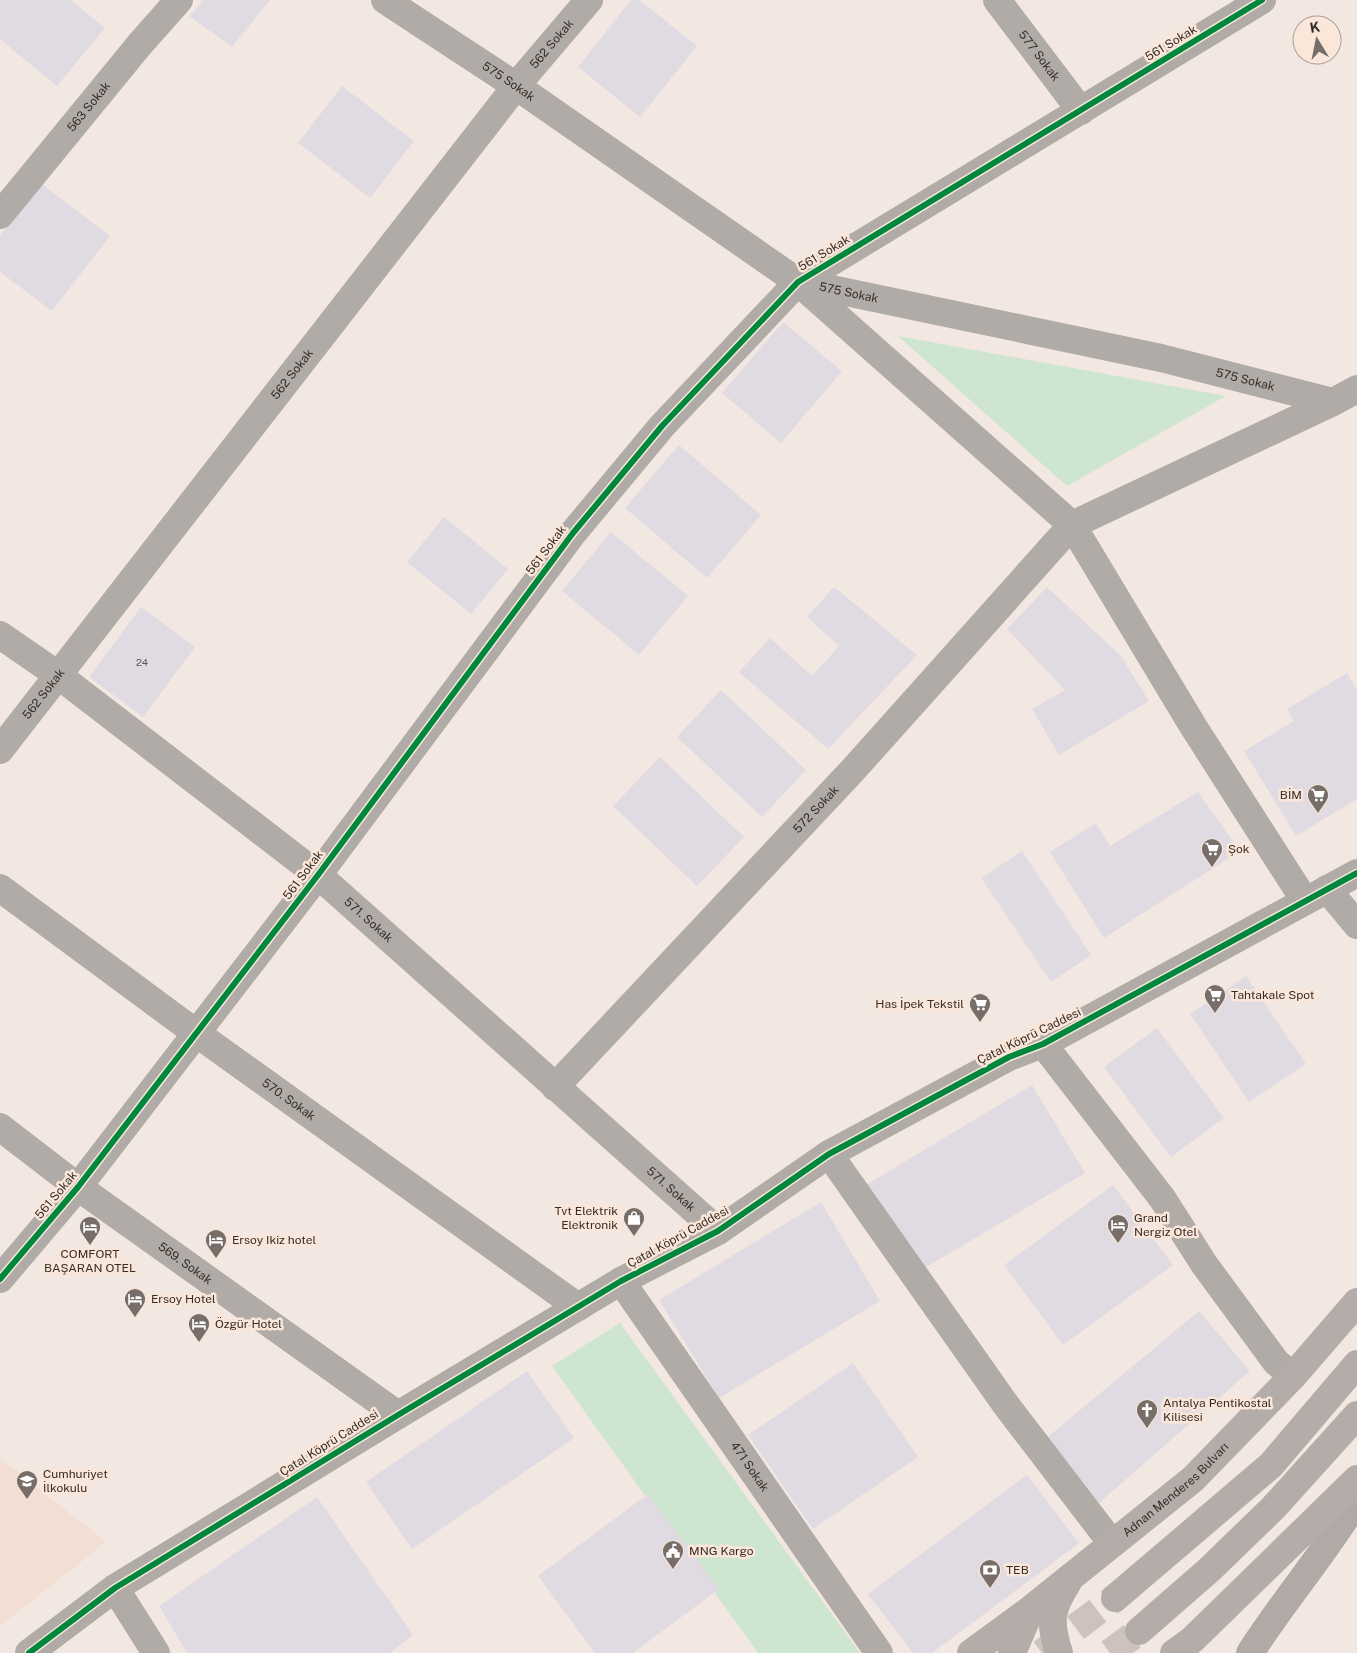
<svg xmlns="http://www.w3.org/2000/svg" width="1357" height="1653" viewBox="0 0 1357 1653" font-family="'Public Sans',sans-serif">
	<rect width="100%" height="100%" fill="#f3e8e1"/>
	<!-- built -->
	<path fill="#f2ded2" d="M0 1458 106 1542 0 1626Z"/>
	<!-- green -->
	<path fill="#cee5d0" d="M898 336 1226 396 1067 486Z
		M620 1323 860 1653H758L552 1366Z"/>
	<!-- building -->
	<path fill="#e0dae3" d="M0 0H71L105 28 57 86 0 39Z
		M204 0H270L232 47 189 16Z
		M631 0H639L697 46 640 117 578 67Z
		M342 86 414 141 370 198 298 143Z
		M40 183 110 236 52 311 0 272V236Z
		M783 322 842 371 781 443 722 393Z
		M679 445 761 515 707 578 625 508Z
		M444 517 508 569 471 614 407 562Z
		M611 532 688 596 639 655 562 591Z
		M834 587 917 655 828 749 739 672 770 638 812 676 839 646 807 617Z
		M1047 587 1121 656 1149 701 1059 755 1032 709 1065 690 1007 629Z
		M141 607 195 647 143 717 89 677Z
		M1347 673 1357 690V799L1296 836 1244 751 1294 721 1287 709Z
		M721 690 806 770 762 817 677 737Z
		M660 757 744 837 697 886 613 806Z
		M1198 792 1240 851 1104 938 1050 852 1096 823 1110 846Z
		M1022 851 1091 955 1051 982 981 878Z
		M1246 976 1306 1064 1249 1102 1190 1014Z
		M1157 1028 1224 1118 1171 1157 1104 1067Z
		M1032 1085 1085 1173 918 1272 866 1185Z
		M1113 1185 1173 1265 1063 1345 1004 1265Z
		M821 1202 880 1301 719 1398 659 1300Z
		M1199 1311 1250 1371 1099 1503 1044 1440Z
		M853 1363 918 1457 813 1529 748 1435Z
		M527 1371 574 1438 412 1549 366 1482Z
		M1027 1475 1079 1543 932 1653H913L868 1594Z
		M648 1494 719 1589 633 1653H595L538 1576Z
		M317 1497 413 1635 390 1653H187L159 1606Z"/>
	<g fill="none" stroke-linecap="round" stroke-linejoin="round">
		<!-- primary-tunnel -->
		<path stroke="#cdc3bc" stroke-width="28" stroke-dasharray="28 14" stroke-linecap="butt" d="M1042 1653 1115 1598
			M1110 1653 1139 1631"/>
		<!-- minor -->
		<g stroke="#b0aba7" stroke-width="28">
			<path id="s1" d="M385 0 516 86 798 282 1161 358 1333 402 1357 389"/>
			<path id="s2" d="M997 0 1081 111"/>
			<path id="s3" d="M0 215 140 44 179 0"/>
			<path id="s4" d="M0 635 58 675 318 875 718 1231"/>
			<path id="s5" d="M0 750 516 86 589 0"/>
			<path id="s6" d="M0 888 196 1033 578 1307"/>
			<path d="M1327 889 1357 925"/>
			<path d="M1305 901 1193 726 1072 525 1333 402"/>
			<path d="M1043 1044 1162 1198 1204 1264 1276 1362 1293 1376"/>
			<path id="s7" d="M555 1087 852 771 1072 525 798 282"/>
			<path id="s8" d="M0 1127 78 1187 398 1415"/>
			<path d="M829 1154 1006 1405 1104 1533"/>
			<path d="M0 1279 78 1187 318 875 573 533 662 426 798 282 1262 0"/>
			<path id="s9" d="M621 1281 879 1653"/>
			<path d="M115 1588 156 1653"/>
			<path d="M29 1653 115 1588 398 1415 621 1281 718 1231 829 1154 1009 1057 1043 1044 1357 873"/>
		</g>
		<!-- secondary -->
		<path stroke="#b0a9a6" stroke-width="28" d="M1250 1653C1284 1600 1325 1553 1357 1500"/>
		<!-- primary -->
		<g stroke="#b3aca8" stroke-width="28">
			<path d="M1115 1598 1271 1465 1357 1364"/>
			<path d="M1139 1631 1209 1570 1273 1508 1357 1415"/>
			<path id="s10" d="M971 1653 1031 1609 1193 1479 1293 1376 1357 1302"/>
			<path d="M1012 1653 1030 1611"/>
			<path d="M1059 1653C1049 1622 1050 1610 1068 1582"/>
			<path d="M1174 1653 1192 1640 1357 1479"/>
		</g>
		<!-- cycleway casing -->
		<g stroke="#fbe7d9" stroke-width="9">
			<path id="cycleway" d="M0 1279 78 1187 318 875 573 533 662 426 798 282 1262 0
				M29 1653 115 1588 398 1415 621 1281 718 1231 829 1154 1009 1057 1043 1044 1357 873"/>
		</g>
		<!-- cycleway -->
		<use href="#cycleway" stroke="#00873e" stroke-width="6"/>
	</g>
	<!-- icons -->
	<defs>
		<g id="supermarket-pin" transform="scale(1.125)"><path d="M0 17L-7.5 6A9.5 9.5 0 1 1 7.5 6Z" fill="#786e69" stroke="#fbe7d9"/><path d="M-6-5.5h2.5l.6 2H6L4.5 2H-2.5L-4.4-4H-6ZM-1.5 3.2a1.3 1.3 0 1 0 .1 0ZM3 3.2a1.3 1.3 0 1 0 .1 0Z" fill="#fff"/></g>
		<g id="shop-pin" transform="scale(1.125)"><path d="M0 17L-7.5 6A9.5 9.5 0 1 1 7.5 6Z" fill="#786e69" stroke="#fbe7d9"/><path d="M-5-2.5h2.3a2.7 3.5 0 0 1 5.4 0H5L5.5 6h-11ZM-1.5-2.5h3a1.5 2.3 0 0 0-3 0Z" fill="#fff"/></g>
		<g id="hotel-pin" transform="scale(1.125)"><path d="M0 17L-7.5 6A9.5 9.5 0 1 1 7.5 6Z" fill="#786e69" stroke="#fbe7d9"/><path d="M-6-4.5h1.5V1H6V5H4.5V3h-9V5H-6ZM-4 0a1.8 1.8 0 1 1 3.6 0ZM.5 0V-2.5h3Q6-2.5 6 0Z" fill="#fff"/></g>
		<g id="church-pin" transform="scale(1.125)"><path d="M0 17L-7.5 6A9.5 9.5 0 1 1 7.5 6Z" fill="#786e69" stroke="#fbe7d9"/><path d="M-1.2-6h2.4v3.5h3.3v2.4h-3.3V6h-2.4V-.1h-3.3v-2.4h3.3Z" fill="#fff"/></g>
		<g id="school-pin" transform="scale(1.125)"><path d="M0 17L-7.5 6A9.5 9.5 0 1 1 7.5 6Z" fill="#786e69" stroke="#fbe7d9"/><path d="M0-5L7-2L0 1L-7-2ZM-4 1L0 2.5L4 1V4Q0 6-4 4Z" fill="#fff"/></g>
		<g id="civic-pin" transform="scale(1.125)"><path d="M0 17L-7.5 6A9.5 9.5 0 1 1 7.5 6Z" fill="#786e69" stroke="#fbe7d9"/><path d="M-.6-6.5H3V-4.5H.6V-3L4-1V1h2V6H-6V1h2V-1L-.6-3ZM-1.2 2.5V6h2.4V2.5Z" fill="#fff"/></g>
		<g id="bank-pin" transform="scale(1.125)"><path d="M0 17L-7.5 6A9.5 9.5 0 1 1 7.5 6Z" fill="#786e69" stroke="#fbe7d9"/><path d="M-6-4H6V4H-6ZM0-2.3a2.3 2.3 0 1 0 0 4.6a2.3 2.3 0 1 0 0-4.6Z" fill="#fff"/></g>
	</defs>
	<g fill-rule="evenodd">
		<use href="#supermarket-pin" x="1318" y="795"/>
		<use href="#supermarket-pin" x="1212" y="849"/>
		<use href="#supermarket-pin" x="1215" y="995"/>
		<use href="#supermarket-pin" x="980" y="1004"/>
		<use href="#shop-pin" x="634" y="1218"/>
		<use href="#hotel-pin" x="1118" y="1225"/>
		<use href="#hotel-pin" x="90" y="1227"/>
		<use href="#hotel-pin" x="216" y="1240"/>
		<use href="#hotel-pin" x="135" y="1299"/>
		<use href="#hotel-pin" x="199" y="1324"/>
		<use href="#church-pin" x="1147" y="1410"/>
		<use href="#school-pin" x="27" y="1481"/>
		<use href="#civic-pin" x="673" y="1551"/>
		<use href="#bank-pin" x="990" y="1570"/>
	</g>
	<g text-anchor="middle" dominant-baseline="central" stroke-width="5" stroke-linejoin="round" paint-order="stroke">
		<!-- number labels -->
		<g font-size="10" fill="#605857">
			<text x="142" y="662">24</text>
		</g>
		<!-- street labels -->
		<g font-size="12" fill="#352d28" stroke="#fbe7d9">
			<text stroke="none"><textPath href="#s5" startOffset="896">562 Sokak</textPath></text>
			<text transform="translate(1171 43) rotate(-31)">561 Sokak</text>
			<text stroke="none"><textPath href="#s2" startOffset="70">577 Sokak</textPath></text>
			<text stroke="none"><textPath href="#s1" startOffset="148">575 Sokak</textPath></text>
			<text stroke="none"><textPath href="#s3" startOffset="140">563 Sokak</textPath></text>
			<text transform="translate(824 253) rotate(-31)">561 Sokak</text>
			<text stroke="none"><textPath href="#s1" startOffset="552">575 Sokak</textPath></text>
			<text stroke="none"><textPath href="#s5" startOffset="476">562 Sokak</textPath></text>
			<text stroke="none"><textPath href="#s1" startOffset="958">575 Sokak</textPath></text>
			<text transform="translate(546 550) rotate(-53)">561 Sokak</text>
			<text stroke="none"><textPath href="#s5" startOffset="71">562 Sokak</textPath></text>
			<text stroke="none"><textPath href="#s7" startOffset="381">572 Sokak</textPath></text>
			<text transform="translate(303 875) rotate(-53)">561 Sokak</text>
			<text stroke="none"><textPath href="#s4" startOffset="466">571. Sokak</textPath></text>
			<text transform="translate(1029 1036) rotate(-26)">Çatal Köprü Caddesi</text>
			<text stroke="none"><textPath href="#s6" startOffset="358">570. Sokak</textPath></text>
			<text stroke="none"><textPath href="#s4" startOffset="871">571. Sokak</textPath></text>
			<text transform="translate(56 1195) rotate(-50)">561 Sokak</text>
			<text transform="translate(678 1237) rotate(-29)">Çatal Köprü Caddesi</text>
			<text stroke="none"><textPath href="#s8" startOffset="230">569. Sokak</textPath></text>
			<text transform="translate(329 1443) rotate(-32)">Çatal Köprü Caddesi</text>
			<text stroke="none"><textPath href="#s9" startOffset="226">471 Sokak</textPath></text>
			<text stroke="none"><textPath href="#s10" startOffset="262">Adnan Menderes Bulvarı</textPath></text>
		</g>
		<!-- poi labels -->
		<g font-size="12" fill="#352d28" stroke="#fbe7d9" text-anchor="start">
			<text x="1302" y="795" text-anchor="end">BİM</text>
			<text x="1228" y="849">Şok</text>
			<text x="1231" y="995">Tahtakale Spot</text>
			<text x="964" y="1004" text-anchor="end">Has İpek Tekstil</text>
			<text x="618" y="1211" text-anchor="end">Tvt Elektrik<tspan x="618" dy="14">Elektronik</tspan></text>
			<text x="1134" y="1218">Grand<tspan x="1134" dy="14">Nergiz Otel</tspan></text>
			<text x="232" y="1240">Ersoy Ikiz hotel</text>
			<text x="90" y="1254" text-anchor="middle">COMFORT<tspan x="90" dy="14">BAŞARAN OTEL</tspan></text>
			<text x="151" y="1299">Ersoy Hotel</text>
			<text x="215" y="1324">Özgür Hotel</text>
			<text x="1163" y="1403">Antalya Pentikostal<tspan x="1163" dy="14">Kilisesi</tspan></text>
			<text x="43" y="1474">Cumhuriyet<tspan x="43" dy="14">İlkokulu</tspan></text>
			<text x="689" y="1551">MNG Kargo</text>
			<text x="1006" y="1570">TEB</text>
		</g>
	</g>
	<!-- north arrow -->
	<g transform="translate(1317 40) rotate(350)"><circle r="24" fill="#fbe7d9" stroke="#ac9d92"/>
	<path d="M0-4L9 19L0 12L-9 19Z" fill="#786e69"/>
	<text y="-8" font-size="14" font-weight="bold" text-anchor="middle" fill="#352d28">K</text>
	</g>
</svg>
